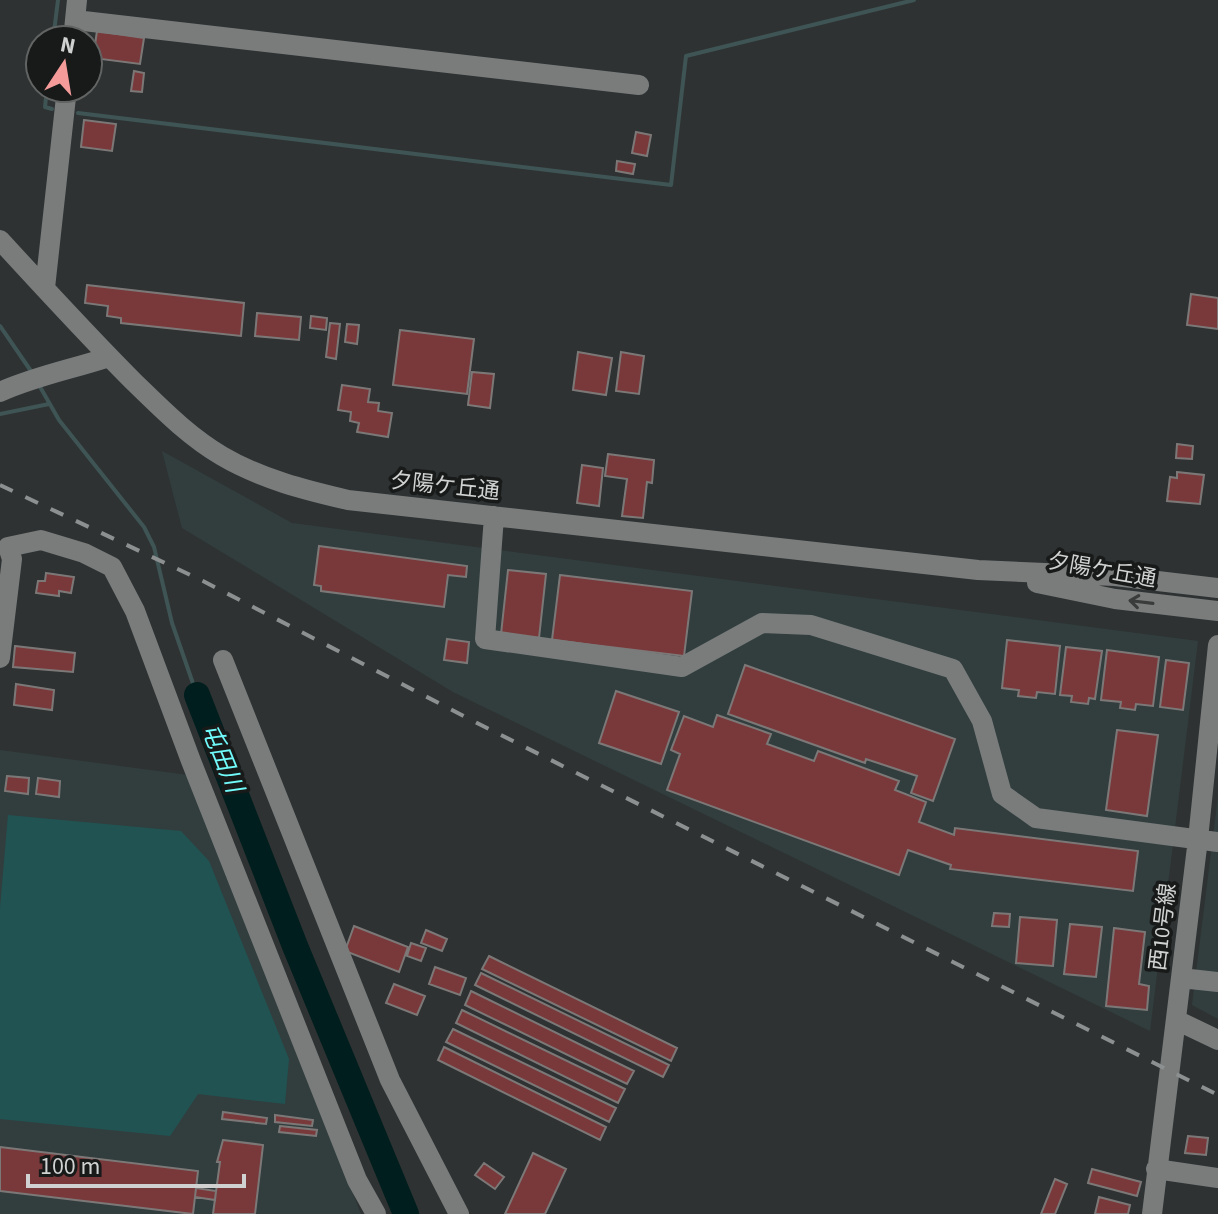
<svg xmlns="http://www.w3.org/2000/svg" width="1218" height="1214" viewBox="0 0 1218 1214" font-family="'Source Sans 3','Noto Sans JP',sans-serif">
	<rect width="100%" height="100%" fill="#2e3232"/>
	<!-- built -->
	<path fill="#323e3e" d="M162 451 292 523 1198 641 1150 1031 453 692 182 528Z
		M0 750 188 775 361 1214H0Z
		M1218 797V1019L1192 1005Z"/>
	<!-- green -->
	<path fill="#215353" d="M8 815 181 831 209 861 289 1059 285 1104 198 1094 170 1136 0 1119V908Z"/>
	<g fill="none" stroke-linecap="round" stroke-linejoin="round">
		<!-- stream -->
		<path stroke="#3f5454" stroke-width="4" d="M53 40 58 0
			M47 88 45 107 52 109
			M78 113 671 185 686 56 914 0
			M0 326 33 374
			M39 385 59 420 144 527 154 547 172 623 197 695
			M0 414 49 404"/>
		<!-- river -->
		<path stroke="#011e1e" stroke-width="26" d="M197 695 295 946 406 1214"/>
	</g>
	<!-- building -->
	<path fill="#79393a" stroke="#7d7878" stroke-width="2" d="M97 31 144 38 140 64 93 58Z
		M134 71 144 73 142 92 131 91Z
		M84 120 116 124 112 151 81 147Z
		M636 132 651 135 647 156 632 153Z
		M617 161 635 164 633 174 616 171Z
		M87 285 244 303 241 336 121 323V318L107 316 108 306 85 303Z
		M1191 294 1218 298V329L1187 325Z
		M257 313 301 317 299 340 255 336Z
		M311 316 327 318 326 330 310 328Z
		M330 323 340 324 336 359 326 357Z
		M347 324 359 325 357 344 345 342Z
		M400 330 474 339 467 394 393 385Z
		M578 352 612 358 606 395 573 390Z
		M621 352 644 356 639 394 616 391Z
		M472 372 494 374 490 408 468 405Z
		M342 385 370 389 368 402 379 403 378 411 392 413 388 437 357 432 359 423 350 421 351 412 338 410Z
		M1177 444 1193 446 1192 459 1176 458Z
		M608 454 654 460 652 483 647 482 643 518 622 516 627 479 605 476Z
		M582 465 603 468 599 506 577 503Z
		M1177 472 1204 475 1200 504 1167 501 1170 477 1177 478Z
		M319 546 467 566 466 577 448 575 444 607 321 591V586L314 585Z
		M508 570 546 574 539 638 501 634Z
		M46 573 74 577 71 593 59 591V596L36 593 38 581H45Z
		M560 575 692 591 684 656 552 640Z
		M447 639 469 642 467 663 444 660Z
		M1007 640 1060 646 1055 694 1037 692 1036 698 1018 696 1019 690 1002 688Z
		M15 646 75 653 73 672 13 667Z
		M1066 647 1102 651 1095 699 1089 698 1088 704 1071 702 1072 696 1060 695Z
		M1107 650 1159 657 1153 706 1136 704 1135 710 1120 708 1121 702 1101 700Z
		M1166 660 1189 663 1183 710 1160 707Z
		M745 665 955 739 933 801 911 793 917 776 866 759 865 763 728 714Z
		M16 684 54 690 52 710 14 705Z
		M616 691 679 712 661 764 599 743Z
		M717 715 771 734 767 744 814 761 818 751 899 781 895 790 926 802 919 822 954 835 955 828 1138 851 1133 891 950 869 951 865 908 850 899 875 667 790 680 754 671 750 684 716 713 727Z
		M1117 730 1158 735 1147 816 1106 810Z
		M7 776 29 778 28 794 5 791Z
		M38 778 60 781 59 797 36 794Z
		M994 913 1010 914 1009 927 992 926Z
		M1020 917 1057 920 1053 966 1016 963Z
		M1070 924 1102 927 1096 977 1064 974Z
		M354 926 408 947 399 972 345 951Z
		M1114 928 1145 932 1139 984 1149 986 1147 1010 1106 1006Z
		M426 930 447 939 442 951 421 943Z
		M411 943 426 948 421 961 407 956Z
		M489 956 677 1048 671 1061 482 969Z
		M435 967 466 978 460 995 429 984Z
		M481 973 669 1065 663 1077 475 985Z
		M394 984 425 996 417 1015 386 1003Z
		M471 991 634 1071 627 1084 465 1005Z
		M462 1010 625 1089 618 1103 456 1023Z
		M453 1029 616 1108 609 1122 446 1042Z
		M444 1047 606 1127 600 1140 438 1060Z
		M223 1112 267 1118 266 1124 222 1119Z
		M275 1115 313 1120 312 1126 275 1122Z
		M280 1126 317 1130 316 1136 279 1132Z
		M1188 1136 1208 1138 1206 1155 1185 1153Z
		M223 1140 263 1145 255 1214H213L220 1162H217Z
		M0 1147 198 1171 193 1214 0 1191Z
		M533 1153 566 1169 545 1214H505Z
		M484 1163 504 1177 495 1189 475 1175Z
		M1092 1169 1141 1182 1137 1196 1088 1183Z
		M1055 1179 1067 1184 1055 1214H1041Z
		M196 1188 216 1191 215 1200 195 1197Z
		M1099 1197 1130 1205 1128 1214H1095Z"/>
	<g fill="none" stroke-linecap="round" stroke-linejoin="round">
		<!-- minor -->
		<path stroke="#7a7c7c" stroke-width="20" d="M75 20 639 85
			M73 40 77 0
			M0 240C44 288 88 336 134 382 162 409 188 436 222 456 261 479 305 490 348 500L978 570 1115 576 1218 588
			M45 288 67 88
			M0 392C35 376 73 369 109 357
			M494 516 485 639 682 667 762 623 811 625 953 669 982 721 1002 794 1036 818 1218 842
			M8 547 41 540 84 553 112 567 135 611 191 761 357 1180 376 1214
			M1037 583 1115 599 1218 611
			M0 658 12 559 8 547
			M223 660 390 1080 459 1214
			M1181 978 1218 982
			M1176 1020 1218 1040
			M1156 1169 1218 1178
			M1152 1214 1198 839 1218 645"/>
		<!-- rail -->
		<path stroke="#8d9090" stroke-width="4" stroke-dasharray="14 14" stroke-linecap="butt" d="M0 485 203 581 481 725 1218 1095"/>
	</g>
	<!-- one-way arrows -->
	<defs><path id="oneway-shaft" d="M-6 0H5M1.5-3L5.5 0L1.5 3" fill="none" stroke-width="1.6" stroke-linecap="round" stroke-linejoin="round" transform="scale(2)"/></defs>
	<use stroke="#3a3c3c" href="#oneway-shaft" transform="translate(1141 602) rotate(-173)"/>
	<g text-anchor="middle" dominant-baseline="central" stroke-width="7" stroke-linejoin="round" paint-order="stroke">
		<!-- street labels -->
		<g font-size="22" fill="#d0d2d2" stroke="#181a1a">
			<text transform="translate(445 486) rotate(6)">夕陽ケ丘通</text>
			<text transform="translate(1102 570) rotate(10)">夕陽ケ丘通</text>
			<text transform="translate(1163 927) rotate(-83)">西10号線</text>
		</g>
		<!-- water labels -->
		<g font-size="24" font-style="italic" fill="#71fafa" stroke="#181a1a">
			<text transform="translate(222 758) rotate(68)">屯田川</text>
		</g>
	</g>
	<!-- north arrow -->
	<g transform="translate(64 64) rotate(12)"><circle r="38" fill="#181a1a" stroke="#626464" stroke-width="2"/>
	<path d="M0-6L14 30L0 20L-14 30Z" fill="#f59b9a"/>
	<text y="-12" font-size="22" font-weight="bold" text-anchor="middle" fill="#d0d2d2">N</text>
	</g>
	<!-- scale -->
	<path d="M28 1174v12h216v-12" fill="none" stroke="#d0d2d2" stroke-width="4"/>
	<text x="40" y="1174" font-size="24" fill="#d0d2d2" stroke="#181a1a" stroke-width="6" paint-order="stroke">100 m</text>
</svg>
